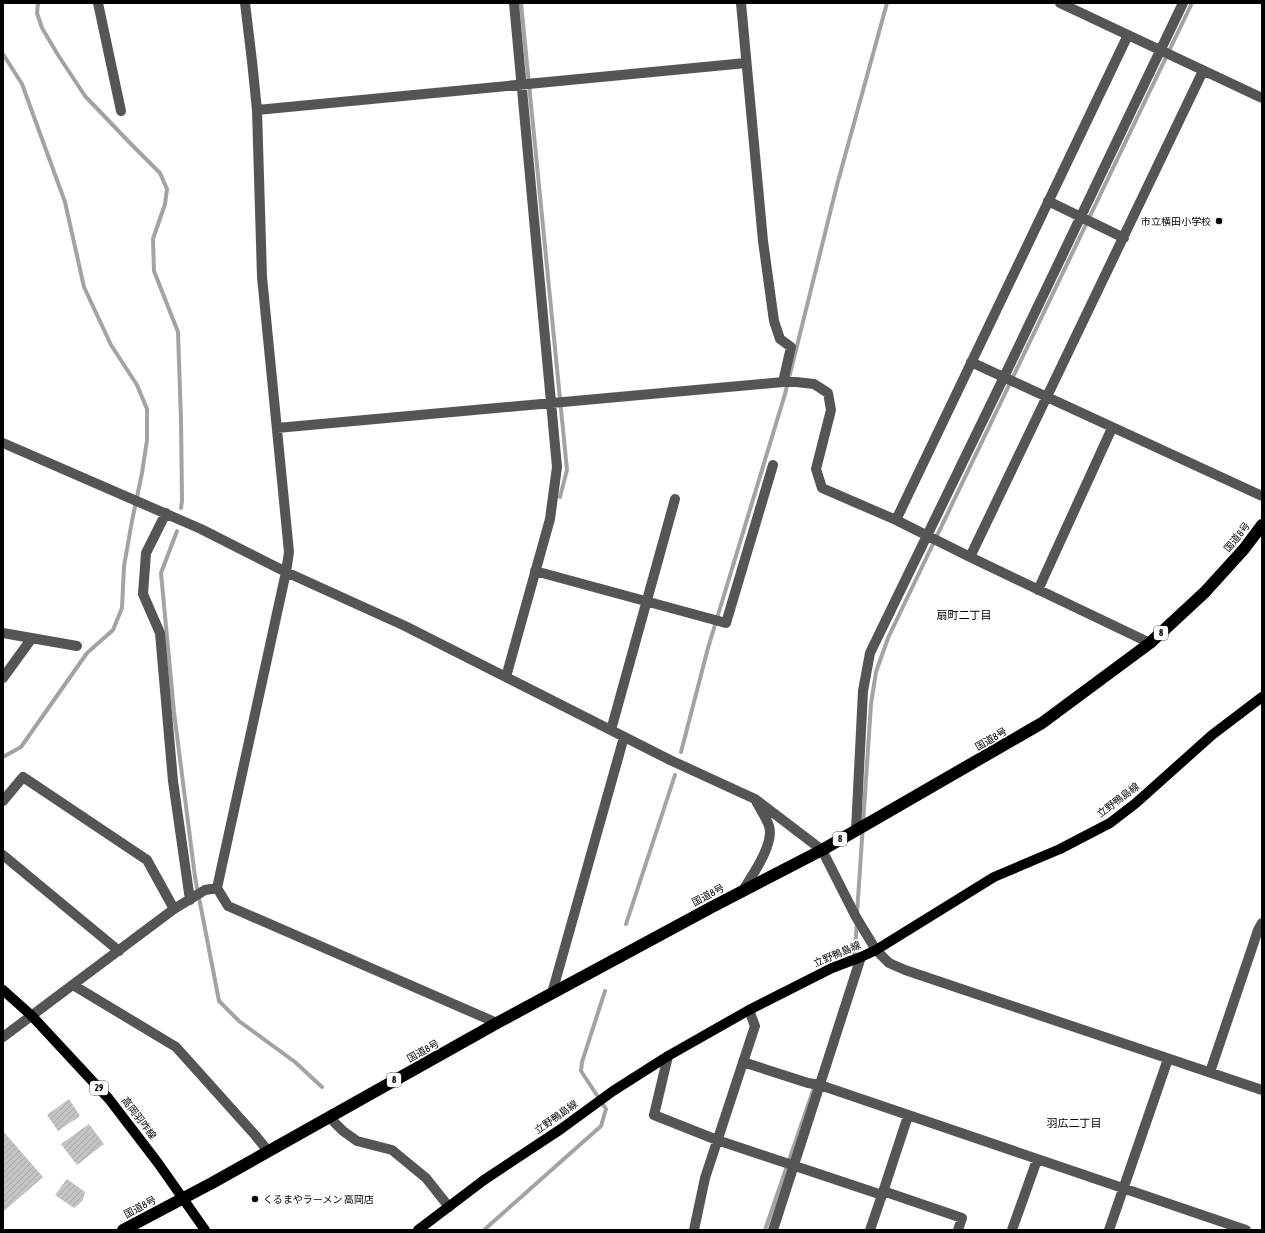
<svg xmlns="http://www.w3.org/2000/svg" width="1265" height="1233" viewBox="0 0 1265 1233" font-family="'Asap Condensed','Noto Sans JP',sans-serif">
	<defs>
		<pattern id="building-hatch" width="6" height="6" patternUnits="userSpaceOnUse"><rect width="6" height="6" fill="#c4c4c4"/><path d="M-1 1l2-2M0 6l6-6M5 7l2-2" fill="none" stroke="#a7a7a7"/></pattern>
	</defs>
	<rect width="100%" height="100%" fill="#fff"/>
	<g fill="none" stroke-linecap="round" stroke-linejoin="round">
		<!-- stream -->
		<path stroke="#a3a3a3" stroke-width="4" d="M38 3 37 13 42 28 58 55 85 96 130 143 160 173 167 189 165 204 153 239 154 271 178 332 181 420 182 501 181 508
			M521 3 567 470 560 497
			M3 54 22 84 65 202 84 287 111 345 137 385 147 409V440L142 473 132 521 124 566 122 608 113 630 87 653 21 747 3 757
			M177 531 161 573 174 712 195 877 219 1001 239 1021 295 1062 322 1087
			M681 752 708 648 785 394 837 185 887 3
			M857 914 871 704 876 672 888 638 1192 3
			M626 924 675 775
			M854 958 857 923
			M484 1230 601 1126 606 1109 581 1071 582 1062 605 991
			M765 1230 815 1085"/>
	</g>
	<!-- building -->
	<path fill="url(#building-hatch)" d="M69 1099 80 1116 58 1131 47 1115Z
		M89 1124 104 1144 77 1165 61 1144Z
		M3 1131 43 1177 3 1212Z
		M67 1179 85 1192 83 1200 77 1206 74 1208 55 1195Z"/>
	<g fill="none" stroke-linecap="round" stroke-linejoin="round">
		<!-- minor -->
		<path stroke="#555" stroke-width="10" d="M98 3 121 111
			M245 3 252 61 257 110 262 277 289 552 286 572 217 888 228 906 497 1023
			M741 3 763 241 774 321 780 339 791 347 783 382
			M1060 3 1262 98
			M257 110 746 63
			M1048 201 1124 238
			M971 362 1262 496
			M277 428 783 382H796L814 384 828 393 831 410 816 469 822 488 896 520 970 557 1150 643
			M3 443 201 529 286 572 405 626 670 760 755 799 822 850 856 917 876 950 889 963 905 970 1262 1090
			M166 513 146 553 143 594 160 633 173 781 190 900
			M896 520 1128 35
			M970 557 1203 71
			M535 571 726 623 773 465
			M1038 590 1112 428
			M3 633 77 646
			M506 677 550 519 557 467 514 3
			M3 678 32 638
			M611 730 675 499
			M3 801 23 777 147 860 174 909
			M856 830 863 691 870 653 1004 377 1183 3
			M3 855 119 951
			M742 892C751 877 775 844 769 826 766 817 760 809 756 801
			M73 985 176 1047 255 1135 268 1151
			M552 993 624 737
			M3 1037 174 909 205 890 217 888
			M668 1056 654 1115 717 1140 882 1195 908 1116
			M743 1062 808 1083 820 1085 1246 1230
			M1210 1072 1252 948 1258 930 1262 923
			M329 1117 343 1131 357 1141 392 1150 426 1178 449 1207
			M883 1191 962 1218 958 1230
			M694 1230 705 1178 755 1026 749 1010
			M773 1230 861 957
			M870 1230 882 1195
			M1012 1230 1037 1160
			M1109 1230 1168 1059"/>
		<!-- major -->
		<path stroke="#000" stroke-width="10" d="M3 990 32 1016 109 1099 158 1163 205 1230
			M418 1230 484 1180 561 1129 613 1091 668 1056 749 1010 832 968 861 957 876 950 994 877 1060 849 1110 823 1136 803 1212 735 1262 697"/>
		<!-- highway -->
		<path stroke="#000" stroke-width="12" d="M123 1230 212 1183 497 1023 712 907 822 850 1042 723 1150 643 1205 592 1244 549 1262 525"/>
	</g>
	<!-- markers -->
	<g fill="#000" stroke="#fff" stroke-width="1.5">
		<circle cx="1219" cy="221" r="4"/>
		<circle cx="255" cy="1199" r="4"/>
	</g>
	<g text-anchor="middle" dominant-baseline="central" stroke-width="3" stroke-linejoin="round" paint-order="stroke">
		<!-- shield labels -->
		<g fill="#fff" stroke="#4c4c4c" stroke-width="1">
			<rect x="1154" y="626" width="14" height="14" rx="3"/>
			<rect x="833" y="832" width="14" height="14" rx="3"/>
			<rect x="387" y="1073" width="14" height="14" rx="3"/>
			<rect x="90" y="1081" width="18" height="14" rx="3"/>
		</g>
		<g font-size="9" font-weight="bold" fill="#000">
			<text x="1161" y="633">8</text>
			<text x="840" y="839">8</text>
			<text x="394" y="1080">8</text>
			<text x="99" y="1088">29</text>
		</g>
		<!-- poi labels -->
		<g font-size="10" fill="#000" stroke="#fff" text-anchor="end">
			<text x="1211" y="221">市立横田小学校</text>
			<text x="263" y="1199" text-anchor="start">くるまやラーメン 高岡店</text>
		</g>
		<!-- street labels -->
		<g font-size="10" fill="#000" stroke="#fff">
			<text transform="translate(1237 537) rotate(-51)">国道8号</text>
			<text transform="translate(991 739) rotate(-30)">国道8号</text>
			<text transform="translate(1118 800) rotate(-37)">立野鴨島線</text>
			<text transform="translate(708 895) rotate(-28)">国道8号</text>
			<text transform="translate(837 954) rotate(-23)">立野鴨島線</text>
			<text transform="translate(423 1051) rotate(-29)">国道8号</text>
			<text transform="translate(556 1117) rotate(-35)">立野鴨島線</text>
			<text transform="translate(139 1118) rotate(53)">高岡羽咋線</text>
			<text transform="translate(140 1207) rotate(-28)">国道8号</text>
		</g>
		<!-- neighbourhood labels -->
		<g font-size="11" fill="#000" stroke="#fff">
			<text x="964" y="615">扇町二丁目</text>
			<text x="1074" y="1123">羽広二丁目</text>
		</g>
	</g>
	<!-- border -->
	<rect width="1265" height="1233" fill="none" stroke="#000000" stroke-width="8"/>
</svg>
